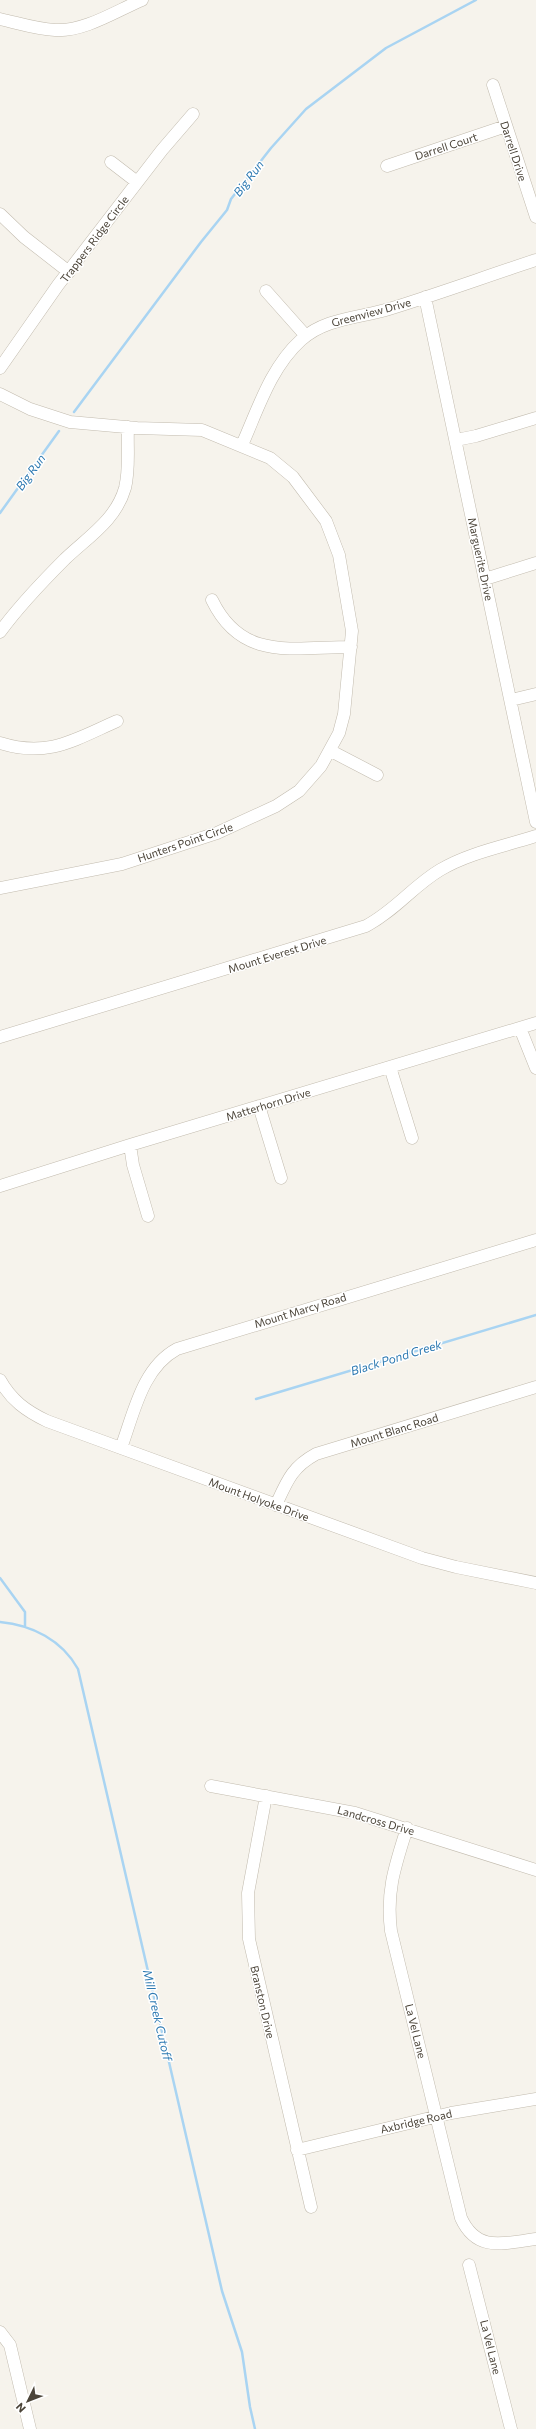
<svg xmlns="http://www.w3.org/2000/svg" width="536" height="2429" viewBox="0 0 536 2429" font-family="Commissioner,sans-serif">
	<rect width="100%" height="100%" fill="#f6f3ec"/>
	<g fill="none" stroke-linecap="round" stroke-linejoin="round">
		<!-- stream -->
		<path stroke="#a9d4f2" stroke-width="2.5" d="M74 412 201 242 227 210 231 199 271 148 306 109 386 48 476 0
			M0 513 59 431
			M256 1399 536 1315
			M0 1578 25 1612V1626
			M0 1622C32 1625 62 1640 78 1669L222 2291 242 2352 250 2407 255 2429"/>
		<!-- minor casing -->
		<g stroke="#c2bbae" stroke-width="13">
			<path id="minor" d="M0 19C18 23 36 29 55 30 84 32 116 11 142 0
				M493 85 536 217
				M111 162 137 182
				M387 166 506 126
				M0 214 24 237 69 272
				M266 291 306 336
				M425 297 536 822
				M0 368 58 285 162 150 193 114
				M0 394 30 409 70 422 137 428 202 430 270 458 293 477 326 521 339 555 352 631 344 714 339 733 321 766 299 791 276 806 217 833 122 864 0 888
				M456 440 476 436 536 418
				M242 445C258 409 271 367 301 340 325 318 359 318 389 309 438 294 487 276 536 260
				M485 579 536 563
				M212 600C242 662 293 647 351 647
				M0 632C19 606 42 582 65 559 88 537 116 520 125 488 130 468 127 447 128 427
				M511 700 536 694
				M0 743C48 758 74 740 117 721
				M331 751 377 775
				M520 1028 536 1068
				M0 1037 366 926C396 910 413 886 440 870 468 853 505 846 536 836
				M390 1067 412 1138
				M259 1106 281 1178
				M130 1145 133 1165 148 1216
				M0 1186 130 1145 536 1023
				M0 1380C11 1400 26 1411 47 1421L422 1558 456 1567 536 1583
				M121 1448C134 1413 142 1368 177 1349L536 1240
				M276 1505C287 1481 292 1467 316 1454L536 1387
				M211 1786 355 1813 536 1870
				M266 1796 248 1893 249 1939 311 2207
				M407 1828C395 1866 386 1891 391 1931L461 2218C477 2253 504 2243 536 2239
				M297 2150 451 2113 536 2099
				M469 2265 511 2429
				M0 2332 10 2345 30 2429"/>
		</g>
		<!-- minor -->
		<use href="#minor" stroke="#fff" stroke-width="12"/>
	</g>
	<g text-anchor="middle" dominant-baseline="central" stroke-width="3" stroke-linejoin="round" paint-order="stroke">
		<!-- street labels -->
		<g font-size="11" fill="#4b4439" stroke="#fff">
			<text transform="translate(446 146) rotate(-18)">Darrell Court</text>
			<text transform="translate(514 151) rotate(72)">Darrell Drive</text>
			<text transform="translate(94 239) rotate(-53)">Trappers Ridge Circle</text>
			<text transform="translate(371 312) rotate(-15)">Greenview Drive</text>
			<text transform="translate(481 559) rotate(78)">Marguerite Drive</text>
			<text transform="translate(185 842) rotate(-19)">Hunters Point Circle</text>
			<text transform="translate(277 954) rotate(-17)">Mount Everest Drive</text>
			<text transform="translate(268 1104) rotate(-17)">Matterhorn Drive</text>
			<text transform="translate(300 1310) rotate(-17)">Mount Marcy Road</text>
			<text transform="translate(394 1430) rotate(-17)">Mount Blanc Road</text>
			<text transform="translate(259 1499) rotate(20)">Mount Holyoke Drive</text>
			<text transform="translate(376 1820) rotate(16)">Landcross Drive</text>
			<text transform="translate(263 2002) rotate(77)">Branston Drive</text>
			<text transform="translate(416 2031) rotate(76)">La Vel Lane</text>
			<text transform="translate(416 2121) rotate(-13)">Axbridge Road</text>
			<text transform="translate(491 2347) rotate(76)">La Vel Lane</text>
		</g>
		<!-- water labels -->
		<g font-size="12" font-style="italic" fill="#2e7ab2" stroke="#fff">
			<text transform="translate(248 178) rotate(-53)">Big Run</text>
			<text transform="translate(30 472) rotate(-54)">Big Run</text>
			<text transform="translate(396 1357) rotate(-17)">Black Pond Creek</text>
			<text transform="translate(158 2015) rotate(77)">Mill Creek Cutoff</text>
		</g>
	</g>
	<!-- north arrow -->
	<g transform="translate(28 2401) rotate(227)" stroke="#ffffff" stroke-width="3" paint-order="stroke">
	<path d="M0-3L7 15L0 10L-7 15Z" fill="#4b4439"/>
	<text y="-6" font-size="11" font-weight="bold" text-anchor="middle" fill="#4b4439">N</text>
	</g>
</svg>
